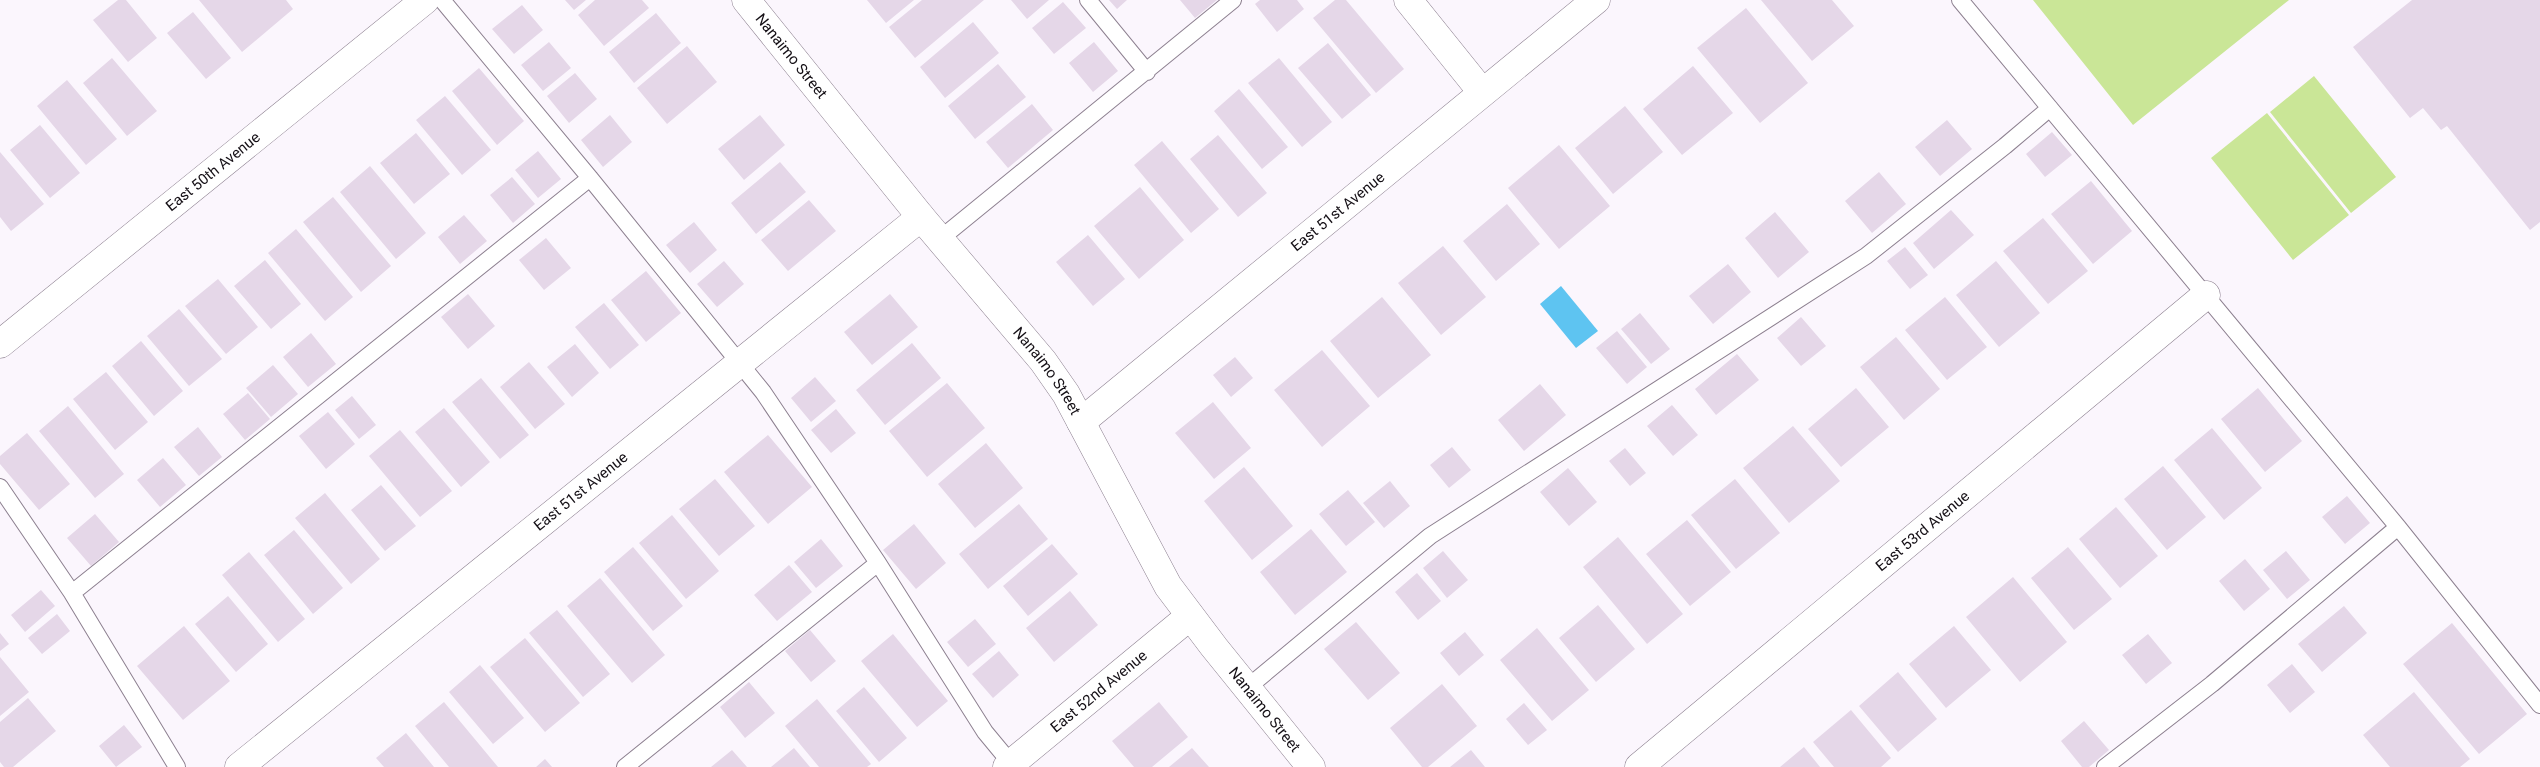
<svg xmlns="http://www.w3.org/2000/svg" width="2540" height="767" viewBox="0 0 2540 767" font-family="Roboto,sans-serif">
	<rect width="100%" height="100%" fill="#fbf6fd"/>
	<!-- green -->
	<path fill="#cae697" d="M2033 0H2289L2133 125Z
		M2314 76 2396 177 2351 213 2270 112Z
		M2267 113 2349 215 2293 260 2211 158Z"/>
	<!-- water -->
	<path fill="#5ec4f1" d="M1561 286 1598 331 1576 348 1540 304Z"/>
	<!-- building -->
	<path fill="#e5d7e8" d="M118 0H126L157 38 128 62 93 20Z
		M199 0H286L293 9 242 52Z
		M565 0H586L574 10Z
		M595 0H642L649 8 604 46 578 15Z
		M867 0H914L886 23Z
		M922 0H984L915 58 889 27Z
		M1011 0H1049L1027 19Z
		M1109 0H1127L1117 9Z
		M1180 0H1217L1195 18Z
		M1260 0H1297L1304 9 1277 32 1255 4Z
		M1335 0H1346L1404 69 1376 93 1313 18Z
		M1761 0H1832L1854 26 1812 61Z
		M2412 0H2540V222L2530 230 2447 126 2441 130 2423 108 2410 118 2353 47Z
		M1063 2 1086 28 1054 54 1032 28Z
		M522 5 543 30 514 54 492 29Z
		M1746 8 1808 83 1760 123 1697 48Z
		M193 12 231 58 206 79 167 33Z
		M656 13 681 43 634 83 609 52Z
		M973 22 999 53 945 98 920 67Z
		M549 42 571 68 543 91 521 65Z
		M1094 42 1118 71 1093 92 1069 63Z
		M1328 43 1371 95 1342 119 1298 68Z
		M687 46 717 82 667 124 637 88Z
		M112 58 157 111 127 136 83 83Z
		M1279 58 1332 122 1302 147 1248 83Z
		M998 64 1026 97 975 139 948 106Z
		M1693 66 1733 113 1682 155 1643 109Z
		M479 68 524 121 497 145 452 91Z
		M575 73 597 99 569 123 547 96Z
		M67 80 117 139 86 165 37 106Z
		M1239 89 1288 147 1262 169 1214 111Z
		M445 96 491 150 462 175 416 120Z
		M1032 104 1053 130 1008 168 986 142Z
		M1625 106 1663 152 1613 194 1575 148Z
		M610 115 632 142 603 167 581 140Z
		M760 115 785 145 744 180 718 149Z
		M1947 120 1972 149 1940 176 1915 147Z
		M40 125 80 173 50 198 10 150Z
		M2052 132 2072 155 2045 177 2026 154Z
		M416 133 450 174 414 204 380 163Z
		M1218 135 1267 193 1238 217 1190 159Z
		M1162 141 1219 209 1191 233 1134 165Z
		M1559 145 1610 206 1559 249 1508 188Z
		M538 151 561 179 538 198 515 170Z
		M0 152 44 204 11 231 0 217Z
		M780 162 806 192 756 234 731 203Z
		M370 166 426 233 396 259 340 192Z
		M1879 172 1906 204 1872 233 1845 201Z
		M512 177 535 204 513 223 490 195Z
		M2091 181 2132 231 2093 264 2051 214Z
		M1140 187 1184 240 1139 279 1094 226Z
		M333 197 391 266 361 292 303 222Z
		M809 200 836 231 788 271 761 240Z
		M1507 204 1540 244 1496 281 1463 241Z
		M1951 210 1974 235 1934 269 1913 243Z
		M1775 212 1809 252 1778 278 1745 238Z
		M464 215 487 241 460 264 438 237Z
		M2043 218 2088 271 2048 304 2003 251Z
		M694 222 717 250 690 273 666 245Z
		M296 229 353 297 325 321 268 253Z
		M1088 235 1125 279 1093 306 1056 262Z
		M546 238 571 268 544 290 519 260Z
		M1443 246 1486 297 1441 335 1398 283Z
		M1905 247 1928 275 1910 289 1887 261Z
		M265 260 301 304 271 329 234 286Z
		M724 261 744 284 717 307 697 284Z
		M1996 261 2040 313 1999 347 1956 295Z
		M1728 264 1751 292 1713 324 1689 296Z
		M646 271 681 313 646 342 611 300Z
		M218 279 258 327 226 354 185 306Z
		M468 294 495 326 468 349 441 317Z
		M890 294 918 327 872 365 844 332Z
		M1382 297 1431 355 1378 398 1330 341Z
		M1945 297 1987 347 1947 380 1905 330Z
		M604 303 639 345 610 369 575 327Z
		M179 309 222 359 189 386 147 336Z
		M1640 313 1670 349 1651 364 1621 329Z
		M1801 317 1826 346 1801 366 1777 338Z
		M1617 331 1647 367 1627 384 1596 348Z
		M311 333 336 364 308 387 283 357Z
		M1896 337 1940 389 1904 420 1860 367Z
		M141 341 183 391 154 416 112 366Z
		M912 343 941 378 885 425 856 390Z
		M575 344 599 373 572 397 547 367Z
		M1322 350 1370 406 1322 447 1274 390Z
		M1737 354 1759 380 1716 415 1695 389Z
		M1235 357 1253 378 1231 397 1213 375Z
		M529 362 565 404 535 429 500 387Z
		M273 365 298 394 271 417 246 388Z
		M106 372 148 422 115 450 73 399Z
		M815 377 836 401 811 422 791 398Z
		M481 378 529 435 500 459 452 402Z
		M947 383 985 428 927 477 889 431Z
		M1540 384 1566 415 1524 451 1498 420Z
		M1856 388 1889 427 1841 467 1808 429Z
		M2258 388 2302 441 2265 472 2221 419Z
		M248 393 270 419 245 440 223 414Z
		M352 396 376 425 359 439 335 410Z
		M1213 402 1251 448 1214 479 1175 433Z
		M1672 405 1698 435 1673 456 1647 426Z
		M68 406 124 474 95 498 39 431Z
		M444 408 490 462 461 487 415 432Z
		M836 409 856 433 831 453 811 430Z
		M328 412 355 444 326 469 299 436Z
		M1793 426 1840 481 1789 523 1743 468Z
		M198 427 222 457 199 476 174 447Z
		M2212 428 2262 488 2224 520 2174 460Z
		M400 430 452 491 420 517 369 456Z
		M27 433 70 484 39 510 0 464V456Z
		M768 435 812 487 768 524 724 472Z
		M986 443 1023 488 975 528 938 484Z
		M1452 447 1471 470 1449 488 1430 465Z
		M1625 448 1646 473 1630 486 1609 461Z
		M163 458 186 485 160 507 137 480Z
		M2163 466 2206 517 2167 550 2124 499Z
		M1244 467 1293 526 1252 560 1204 501Z
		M1568 468 1597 502 1569 526 1540 492Z
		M715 479 755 526 719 556 679 509Z
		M1735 479 1780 533 1736 569 1691 515Z
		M1390 481 1410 506 1384 528 1363 503Z
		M381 485 416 526 385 551 351 510Z
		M1348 490 1375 522 1346 546 1319 514Z
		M325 493 380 559 351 584 295 518Z
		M2347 496 2370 523 2345 544 2322 517Z
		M1019 504 1048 539 988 589 959 554Z
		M2116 507 2158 556 2120 588 2079 539Z
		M95 514 119 542 91 566 67 538Z
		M672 515 719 571 686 599 639 543Z
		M1687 520 1731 572 1690 606 1646 554Z
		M914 524 946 563 916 589 883 550Z
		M1311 529 1347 572 1295 615 1260 572Z
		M294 530 343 588 313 614 264 555Z
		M1618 537 1683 614 1647 644 1583 567Z
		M821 539 843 566 816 588 794 562Z
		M1052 544 1078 574 1028 616 1003 586Z
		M633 547 683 606 653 631 604 572Z
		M2068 547 2112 599 2074 630 2031 578Z
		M1443 551 1468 580 1447 598 1423 568Z
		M2286 551 2310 580 2287 599 2263 570Z
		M249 552 305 619 278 642 222 575Z
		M2245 559 2270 589 2244 611 2219 581Z
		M789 565 812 592 777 621 754 595Z
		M1417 573 1441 601 1418 620 1395 592Z
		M2013 577 2067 642 2020 682 1966 617Z
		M600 578 665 655 632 683 567 606Z
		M41 590 55 606 25 632 11 615Z
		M1070 591 1098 625 1054 662 1026 628Z
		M228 596 268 644 236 672 195 624Z
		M1598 605 1635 649 1596 682 1559 638Z
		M2344 606 2367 633 2322 672 2298 644Z
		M557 610 610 674 583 697 529 633Z
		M57 614 70 631 42 654 28 638Z
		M975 619 996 644 968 667 947 642Z
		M1356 622 1400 673 1368 700 1324 649Z
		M2452 623 2527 714 2479 754 2403 664Z
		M184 626 230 681 183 720 137 666Z
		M1954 626 1991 670 1946 708 1909 664Z
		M1537 628 1589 690 1552 721 1500 660Z
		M810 630 836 661 811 682 785 651Z
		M1465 632 1484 655 1459 676 1440 653Z
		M0 633 9 644 0 651Z
		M893 634 948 701 917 727 861 661Z
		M2148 634 2172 663 2146 684 2122 655Z
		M525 638 580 703 545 732 490 667Z
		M999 651 1019 675 993 698 972 674Z
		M0 657 29 692 0 716Z
		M2292 664 2315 692 2290 713 2267 685Z
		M480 665 524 718 493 744 449 692Z
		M1898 672 1937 719 1898 752 1859 706Z
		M749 682 775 713 745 738 720 707Z
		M1442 684 1477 726 1428 767H1422L1390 728Z
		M864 687 907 738 879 762 836 711Z
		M2414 692 2470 759 2460 767H2390L2363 735Z
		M28 698 56 731 13 767H4L0 762V722Z
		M817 699 871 764 867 767H819L785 726Z
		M444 702 498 767H449L415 726Z
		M1159 702 1188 737 1152 767H1134L1112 741Z
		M1524 703 1547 730 1528 745 1506 719Z
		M1851 710 1891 758 1881 767H1834L1813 742Z
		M2084 721 2109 750 2089 767H2082L2061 741Z
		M124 725 142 747 116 767 99 746Z
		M406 733 434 767H384L376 758Z
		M1804 747 1820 767H1780Z
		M794 748 810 767H771Z
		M1192 748 1209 767H1169Z
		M732 750 747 767H711Z
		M1471 750 1485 767H1450Z
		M545 759 552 767H536Z"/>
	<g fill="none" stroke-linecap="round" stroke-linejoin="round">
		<!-- service casing -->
		<g stroke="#8d8090" stroke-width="18">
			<path id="service" d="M442 0 590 178 763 392 878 563 985 732 1014 767
				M1088 0 1147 72
				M1960 0 2398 527 2540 705
				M940 239 1233 0
				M0 487 72 593 177 767
				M72 593 590 178
				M1247 688 1430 536 1866 256 2005 146 2050 108
				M625 767 878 563
				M2105 767 2212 684 2398 527"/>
		</g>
		<!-- minor casing -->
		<g stroke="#8d8090" stroke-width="29">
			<g id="minor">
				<path id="s1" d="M746 0 921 217 1043 361 1066 394 1168 586 1214 647 1311 767"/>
				<path d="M1408 0 1482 92"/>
				<path id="s2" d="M0 344 425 0"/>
				<path id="s3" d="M1081 422 1596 0"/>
				<path id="s4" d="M239 767 921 217"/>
				<path id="s5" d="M1007 767 1190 616"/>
				<path id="s6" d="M1639 767 2206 295"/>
			</g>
		</g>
		<!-- service -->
		<use href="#service" stroke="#fff" stroke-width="16"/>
		<!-- minor -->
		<use href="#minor" stroke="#fff" stroke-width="28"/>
	</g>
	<g text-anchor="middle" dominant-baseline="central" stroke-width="4.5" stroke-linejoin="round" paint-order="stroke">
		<!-- street labels -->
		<g font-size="15" fill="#140f15" stroke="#fff">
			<text stroke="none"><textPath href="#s1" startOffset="72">Nanaimo Street</textPath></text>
			<text stroke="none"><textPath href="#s2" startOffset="274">East 50th Avenue</textPath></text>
			<text stroke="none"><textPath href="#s3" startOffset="332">East 51st Avenue</textPath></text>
			<text stroke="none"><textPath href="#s1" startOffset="478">Nanaimo Street</textPath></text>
			<text stroke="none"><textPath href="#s4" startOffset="439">East 51st Avenue</textPath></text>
			<text stroke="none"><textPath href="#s6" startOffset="369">East 53rd Avenue</textPath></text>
			<text stroke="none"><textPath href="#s5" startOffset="119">East 52nd Avenue</textPath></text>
			<text stroke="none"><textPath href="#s1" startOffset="882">Nanaimo Street</textPath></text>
		</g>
	</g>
</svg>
